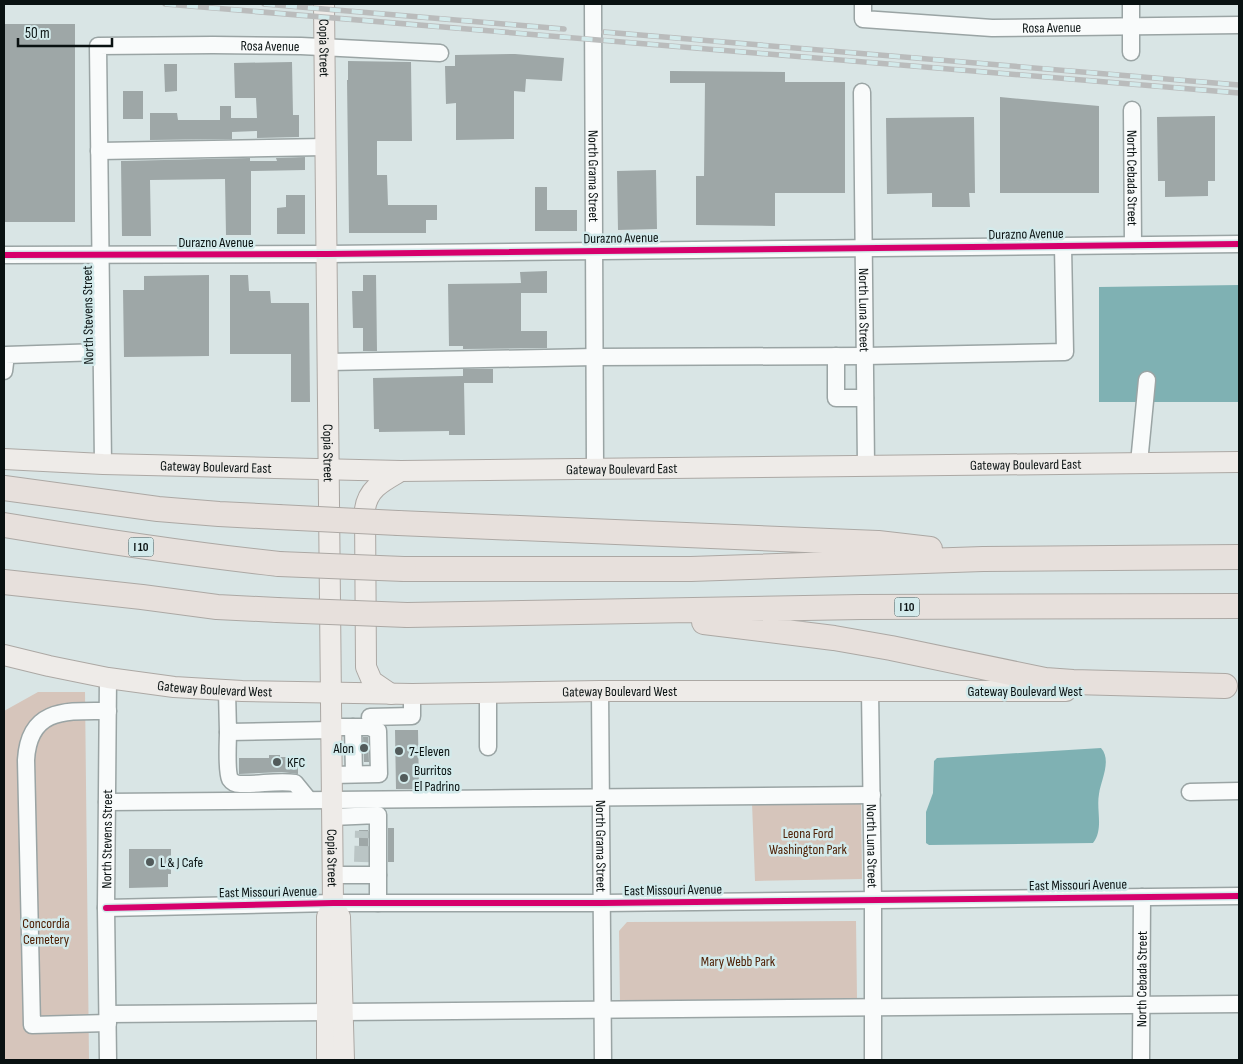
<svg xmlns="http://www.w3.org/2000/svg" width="1243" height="1064" viewBox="0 0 1243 1064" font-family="'Sofia Sans Condensed',sans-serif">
	<rect width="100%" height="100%" fill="#d9e5e5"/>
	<!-- green -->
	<path fill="#d6c5bb" d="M38 692H85L89 1060H4V711Z
		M861 801 862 879 755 881 752 803Z
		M856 921 857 999 620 1002 619 931 627 922Z"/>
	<!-- water -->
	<path fill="#7fb1b3" d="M1239 285V402H1099V287Z
		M1101 748C1112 760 1101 780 1099 794 1096 810 1104 829 1093 843L929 845 926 843V812L933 793 934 761 937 758Z"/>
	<!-- building -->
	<path fill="#9ea7a7" d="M4 24H75V222H4Z
		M515 54 564 58 562 81 526 79 525 92 514 91V139L456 140V103L446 104 445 66H455V55Z
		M348 61 411 62 412 141H377V175H387L388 205H437V220H426V233H349L347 80H348Z
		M292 62 293 115H299V137L257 138V131L232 132V139L150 140V113H177L178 120H220V106H231V118H257L256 98H235L234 63Z
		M164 64H177V91L165 92Z
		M670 71 785 72V82H845V193H775V226L696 225V176H704L705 83H670Z
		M123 91H143V119H123Z
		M1000 97 1099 106V193H1000Z
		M1215 116V181H1208V196L1165 197V181H1158L1157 117Z
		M974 117 975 193H969L970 207H932V193L887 194 886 118Z
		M305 157V170L251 171V235H226L225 179 150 180 151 236H122L121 161 250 158V161H277L276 158Z
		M656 170 657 229 618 230 617 171Z
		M535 187H547V210H577V231H535Z
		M286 195H305V234H277V208L286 207Z
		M547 271V293H521V331H547V348L463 349V346H449L448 284 521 283 520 272Z
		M209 275V356L124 357 123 290H144V276Z
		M230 275H248L249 291H270L271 303H309L310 402H291V354H230Z
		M363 275H376L377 351H363V328H353L352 291H363Z
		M463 369H493V383H464L465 435H449V431L379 432V429H374L373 378 463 376Z
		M395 730H418L419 789H396Z
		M363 737H368L369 762H364Z
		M269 755H280V757H298V774L282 772 239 774V758H269Z
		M388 828H394V862H388Z
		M359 830H368V861H359Z
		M129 849H171V874H168V887L129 888Z"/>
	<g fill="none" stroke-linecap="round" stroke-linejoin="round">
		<!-- minor-tunnel -->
		<path stroke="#bac5c5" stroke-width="16" stroke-dasharray="16 8" stroke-linecap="butt" d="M362 862 363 831"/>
		<!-- minor casing -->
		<g stroke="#9aa4a4" stroke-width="19">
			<g id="minor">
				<path id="s1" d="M593 4 595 468"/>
				<path id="s2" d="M863 4V19L992 28 1239 25"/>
				<path d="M1131 4V52"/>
				<path id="s3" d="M862 92 866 466"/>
				<path id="s4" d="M1132 110 1133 245"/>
				<path d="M99 151 325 147"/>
				<path d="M4 255 327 254 1239 244"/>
				<path d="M836 356V398H865"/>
				<path d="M328 362 595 357 865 356 1065 352 1063 246"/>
				<path d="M4 371 6 355 101 352"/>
				<path d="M1139 463 1147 380"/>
				<path id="s5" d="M103 464 98 46 213 45 301 46 440 53"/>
				<path d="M227 691 228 732 332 730"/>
				<path id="s6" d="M600 691 603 1060"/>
				<path id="s7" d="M870 691 873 900V1060"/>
				<path d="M488 693V747"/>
				<path d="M370 717 412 716V694"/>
				<path d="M332 727H370L378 731 379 774 332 775"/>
				<path d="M353 727 354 774"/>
				<path d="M228 732C228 741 226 771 230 779 232 782 236 784 240 784 259 785 277 780 295 783L308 799"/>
				<path d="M1190 792 1239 791"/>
				<path d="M107 802C362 798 617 799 872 795"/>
				<path d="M332 817 378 815V903"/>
				<path d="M333 875H378"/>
				<path d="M106 908 333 903H602L1239 896"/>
				<path d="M343 1012 1239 1004"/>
				<path d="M108 1014 327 1012"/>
				<path d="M108 1023 32 1025 26 760C29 707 67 711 108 711"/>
				<path id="s8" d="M108 1060 106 908 108 678"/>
				<path id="s9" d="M1141 1060 1142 897"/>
			</g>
		</g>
		<!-- major casing -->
		<g stroke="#aca8a4" stroke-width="22">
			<g id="major">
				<path id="s10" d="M324 4 333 903 327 917V1060"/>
				<path id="s11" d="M4 459 103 464 401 471 1239 462"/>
				<path id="s12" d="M4 655 49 666 108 678 174 687 242 691 412 694 600 691H1066"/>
				<path d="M391 694 372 681 366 667 365 509C368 488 384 481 401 471"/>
				<path d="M333 903 340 917 344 1060"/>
			</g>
		</g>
		<!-- highway casing -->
		<g stroke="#aca8a4" stroke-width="26">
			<path id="highway" d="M4 488 158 509 219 514 278 517
				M398 523 878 543 930 549
				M4 525C95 540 187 554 279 564
				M404 569H691L983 559 1239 557
				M4 582 142 597 217 607 277 610
				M407 615 861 607 1239 606
				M704 622 834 638 891 648 1045 680 1073 682 1225 686"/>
		</g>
		<!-- minor -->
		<use href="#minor" stroke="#f9fbfb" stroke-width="16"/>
		<!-- major -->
		<use href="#major" stroke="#eeebe8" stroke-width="20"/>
		<!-- highway -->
		<use href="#highway" stroke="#e7e0dc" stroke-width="24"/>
		<!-- rail casing -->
		<g stroke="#babcbc" stroke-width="5.5">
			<path id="rail" d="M165 4 1239 93
				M264 4 564 29
				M604 32 1239 85"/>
		</g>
		<!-- rail -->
		<use href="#rail" stroke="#d3eaeb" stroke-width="4" stroke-dasharray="11" stroke-linecap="butt"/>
		<!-- highway-bridge casing -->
		<g stroke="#aca8a4" stroke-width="26" stroke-linecap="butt">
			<path id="highway-bridge" d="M278 517 398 523
				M279 564 404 569
				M277 610 407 615"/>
		</g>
		<!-- highway-bridge -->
		<use href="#highway-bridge" stroke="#e7e0dc" stroke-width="24"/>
		<!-- cycleway casing -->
		<g stroke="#d3eaeb" stroke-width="9">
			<path id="cycleway" d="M4 255 327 254 1239 244
				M106 908 333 903H602L1239 896"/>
		</g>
		<!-- cycleway -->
		<use href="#cycleway" stroke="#d6006c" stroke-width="6"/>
	</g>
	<!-- markers -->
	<g fill="#525b5b" stroke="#d3eaeb" stroke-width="2">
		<circle cx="364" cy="748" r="5"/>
		<circle cx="399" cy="751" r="5"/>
		<circle cx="277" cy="762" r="5"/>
		<circle cx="404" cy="778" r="5"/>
		<circle cx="150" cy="862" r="5"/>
	</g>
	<g text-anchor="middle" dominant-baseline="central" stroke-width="5" stroke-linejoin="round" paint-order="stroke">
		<!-- shield labels -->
		<g fill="#d3eaeb" stroke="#465252" stroke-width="1">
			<rect x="128.5" y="537.5" width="25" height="19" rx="4"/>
			<rect x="894.5" y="597.5" width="25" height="19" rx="4"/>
		</g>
		<g font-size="12" font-weight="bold" fill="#091111">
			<text x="141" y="547">I 10</text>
			<text x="907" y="607">I 10</text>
		</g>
		<!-- street labels -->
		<g font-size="14" fill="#091111" stroke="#d3eaeb">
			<text stroke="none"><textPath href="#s2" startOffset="204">Rosa Avenue</textPath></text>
			<text stroke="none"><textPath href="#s5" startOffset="590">Rosa Avenue</textPath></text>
			<text stroke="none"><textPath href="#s10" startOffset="44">Copia Street</textPath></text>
			<text stroke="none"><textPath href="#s1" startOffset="172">North Grama Street</textPath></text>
			<text stroke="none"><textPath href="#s4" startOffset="68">North Cebada Street</textPath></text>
			<text transform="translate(1026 234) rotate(-1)">Durazno Avenue</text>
			<text transform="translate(621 238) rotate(-1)">Durazno Avenue</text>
			<text x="216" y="242">Durazno Avenue</text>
			<text stroke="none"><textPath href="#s3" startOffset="218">North Luna Street</textPath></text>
			<text transform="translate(88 315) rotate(-91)">North Stevens Street</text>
			<text stroke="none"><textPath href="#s10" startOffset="449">Copia Street</textPath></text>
			<text stroke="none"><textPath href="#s11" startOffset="1022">Gateway Boulevard East</textPath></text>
			<text stroke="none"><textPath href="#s11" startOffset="212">Gateway Boulevard East</textPath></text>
			<text stroke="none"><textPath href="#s11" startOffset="618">Gateway Boulevard East</textPath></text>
			<text stroke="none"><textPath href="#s12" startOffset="214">Gateway Boulevard West</textPath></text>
			<text x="1025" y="691">Gateway Boulevard West</text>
			<text stroke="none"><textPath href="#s12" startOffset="619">Gateway Boulevard West</textPath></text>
			<text stroke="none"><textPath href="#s8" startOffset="221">North Stevens Street</textPath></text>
			<text stroke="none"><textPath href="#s7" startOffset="155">North Luna Street</textPath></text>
			<text stroke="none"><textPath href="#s6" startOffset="155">North Grama Street</textPath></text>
			<text stroke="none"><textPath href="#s10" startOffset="854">Copia Street</textPath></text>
			<text transform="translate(1078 885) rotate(-1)">East Missouri Avenue</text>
			<text transform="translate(673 890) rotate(-1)">East Missouri Avenue</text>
			<text transform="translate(268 892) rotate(-1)">East Missouri Avenue</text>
			<text stroke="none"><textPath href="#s9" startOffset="81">North Cebada Street</textPath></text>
		</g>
		<!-- poi labels -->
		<g font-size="14" fill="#091111" stroke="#d3eaeb" text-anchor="start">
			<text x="354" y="748" text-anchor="end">Alon</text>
			<text x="409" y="751">7-Eleven</text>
			<text x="287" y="762">KFC</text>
			<text x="414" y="770">Burritos<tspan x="414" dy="16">El Padrino</tspan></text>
			<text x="160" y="862">L &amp; J Cafe</text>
		</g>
		<!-- park labels -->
		<g font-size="14" fill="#4e2005" stroke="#d3eaeb">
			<text x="808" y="833">Leona Ford<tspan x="808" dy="16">Washington Park</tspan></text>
			<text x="46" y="923">Concordia<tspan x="46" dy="16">Cemetery</tspan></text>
			<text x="738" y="961">Mary Webb Park</text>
		</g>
	</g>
	<!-- border -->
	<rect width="1243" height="1064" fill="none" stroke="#091111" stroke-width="10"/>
	<!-- scale -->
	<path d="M18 38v8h94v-8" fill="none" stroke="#091111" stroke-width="2.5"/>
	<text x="25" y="38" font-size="15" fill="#091111" stroke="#d3eaeb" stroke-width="4" paint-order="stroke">50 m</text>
</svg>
